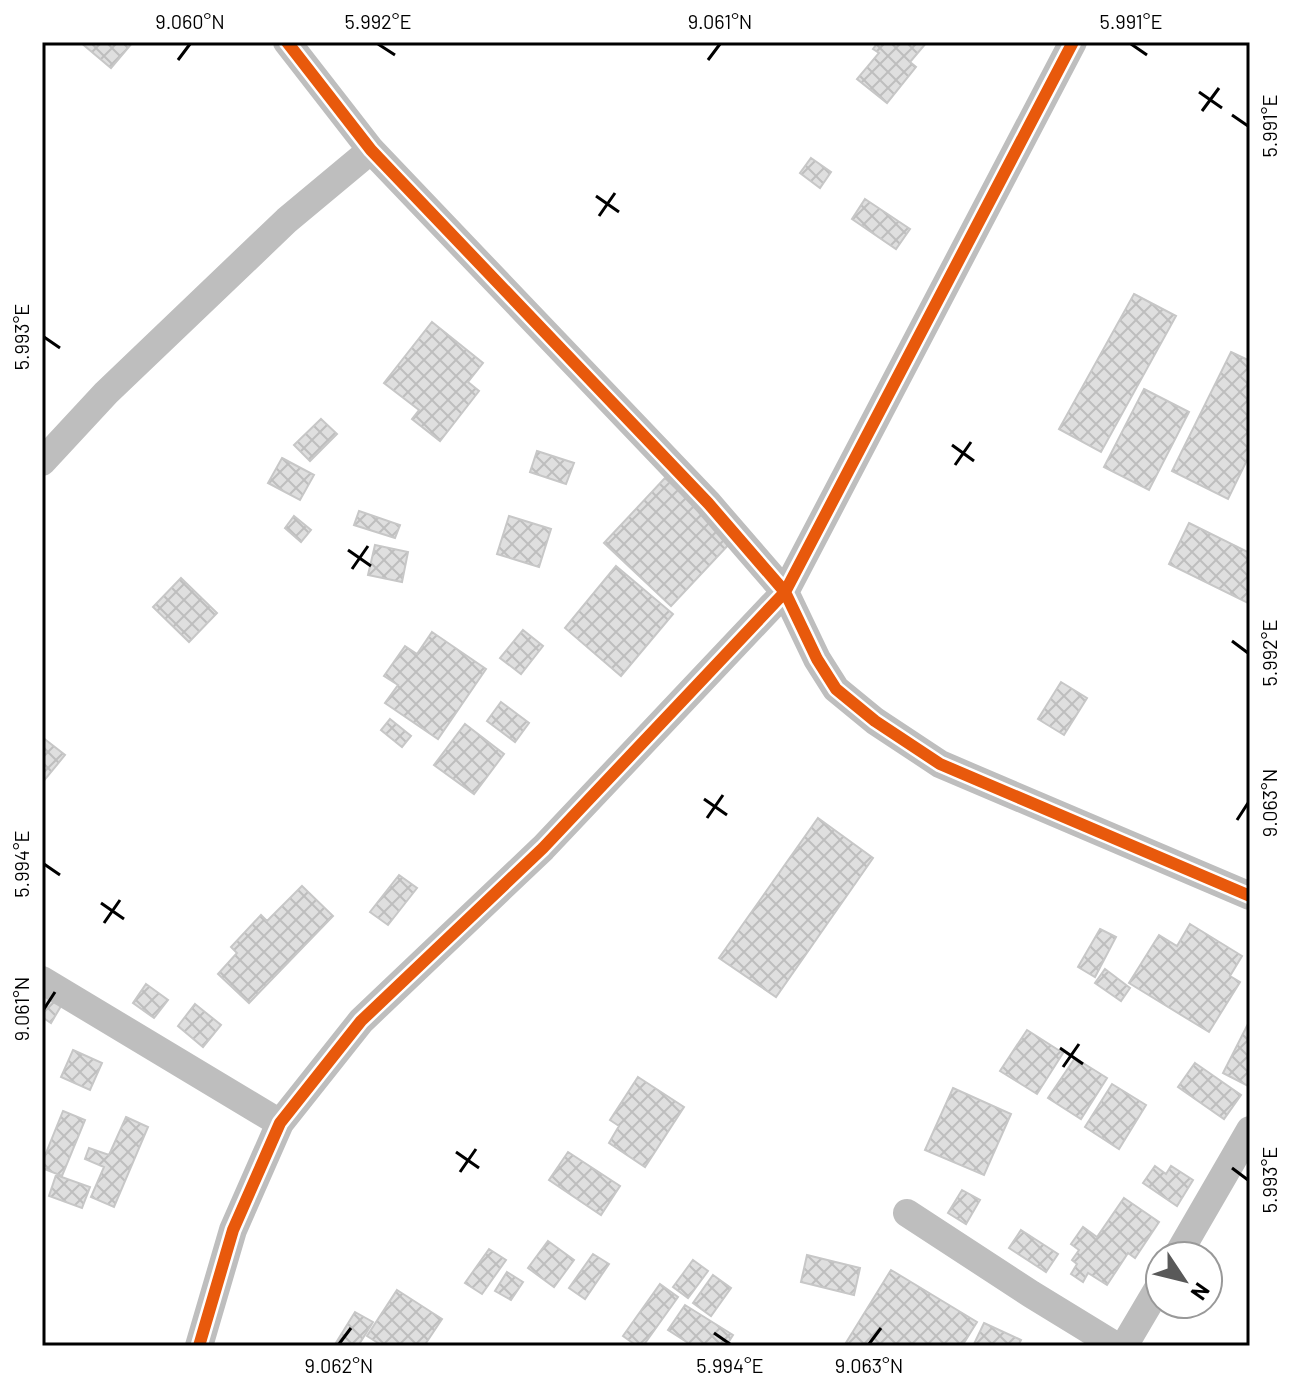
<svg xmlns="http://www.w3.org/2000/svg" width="1292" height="1388" viewBox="0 0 1292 1388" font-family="Barlow,sans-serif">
	<defs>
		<pattern id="building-cross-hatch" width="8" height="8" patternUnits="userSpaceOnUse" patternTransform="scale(2)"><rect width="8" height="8" fill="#dfdfdf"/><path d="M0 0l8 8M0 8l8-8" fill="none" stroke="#bebebe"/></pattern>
	</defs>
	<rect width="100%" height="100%" fill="#fff"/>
	<!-- building -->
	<path fill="url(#building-cross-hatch)" stroke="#c7c7c7" stroke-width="2" d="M80 42H133L111 68Z
		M878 42H927L910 62 916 67 887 103 857 79 879 53 873 49Z
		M811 158 831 172 820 188 800 173Z
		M865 199 910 229 896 249 852 219Z
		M1134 294 1176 316 1101 452 1059 429Z
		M432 322 483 363 468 382 479 391 440 441 412 419 419 410 384 383Z
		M1231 352 1250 361V454L1228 499 1172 471Z
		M1144 389 1189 412 1149 490 1104 467Z
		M321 419 337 434 310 461 294 445Z
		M537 451 574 463 566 484 530 472Z
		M282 458 314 475 300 500 268 483Z
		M665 478 732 541 671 606 604 543Z
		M359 511 400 525 395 538 354 525Z
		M294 516 311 530 301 542 285 528Z
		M509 516 551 529 539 567 497 554Z
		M1189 523 1250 553V604L1169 564Z
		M375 545 408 552 402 582 368 575Z
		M616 566 673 614 621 676 565 628Z
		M181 578 217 613 189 642 153 607Z
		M523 630 543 646 521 674 500 658Z
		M432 632 486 669 438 739 385 703 398 685 384 676 405 646 417 654Z
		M1061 682 1087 698 1064 735 1038 719Z
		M501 702 529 723 515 742 487 721Z
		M390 719 411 736 402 747 381 730Z
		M465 724 504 754 474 794 434 765Z
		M42 737 65 755 42 783Z
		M818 818 873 858 776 997 719 958Z
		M399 875 417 888 388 925 370 912Z
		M302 886 333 916 249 1003 218 974 237 953 231 947 261 915 267 921Z
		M1190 924 1242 956 1230 976 1240 982 1209 1032 1129 983 1159 935 1177 946Z
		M1100 929 1116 937 1095 977 1078 967Z
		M1105 969 1130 988 1121 1001 1095 983Z
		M146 984 168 1000 154 1018 133 1003Z
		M42 993 61 1006 51 1023 42 1017Z
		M195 1004 221 1025 203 1047 178 1026Z
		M1250 1020V1082L1248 1086 1223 1073Z
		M1027 1030 1063 1053 1037 1094 1000 1071Z
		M73 1050 102 1063 90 1090 61 1077Z
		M1075 1058 1107 1078 1081 1119 1048 1098Z
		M1195 1063 1241 1095 1224 1119 1178 1087Z
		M638 1077 684 1107 645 1167 609 1143 619 1126 610 1120Z
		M1112 1084 1146 1105 1119 1149 1085 1127Z
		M953 1088 1011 1114 984 1175 925 1150Z
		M63 1111 85 1120 62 1176 42 1168V1163Z
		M126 1117 148 1127 114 1207 91 1197 104 1167 85 1159 89 1148 109 1155Z
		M568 1152 620 1186 601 1215 549 1180Z
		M1155 1166 1166 1174 1171 1166 1193 1180 1177 1206 1143 1183Z
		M56 1175 90 1187 82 1208 49 1196Z
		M962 1190 980 1200 966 1224 948 1213Z
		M1124 1198 1159 1222 1135 1258 1128 1253 1107 1285 1088 1273 1083 1282 1071 1274 1077 1264 1072 1260 1079 1250 1071 1244 1083 1227 1097 1237Z
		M1021 1230 1058 1254 1046 1272 1009 1248Z
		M548 1241 574 1260 554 1287 528 1268Z
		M489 1249 506 1260 482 1294 465 1283Z
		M593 1254 609 1264 585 1299 569 1288Z
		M807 1255 860 1268 854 1295 801 1282Z
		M693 1260 708 1271 688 1298 673 1287Z
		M891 1270 977 1322 962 1346H844Z
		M507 1272 523 1282 511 1300 495 1291Z
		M713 1275 731 1288 711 1316 693 1303Z
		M660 1284 678 1297 643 1346H637L623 1336Z
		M397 1290 442 1319 424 1346H376L378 1343 367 1336Z
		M685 1305 733 1335 726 1346H693L668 1330Z
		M355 1312 373 1322 358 1346H334Z
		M984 1323 1021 1340 1018 1346H973Z"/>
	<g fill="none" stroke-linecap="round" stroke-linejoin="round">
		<!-- street -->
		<path stroke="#bebebe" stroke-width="28" d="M287 42 371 150 708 503 785 592 817 659 836 689 875 721 940 764 1250 896
			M42 462 106 393 287 220 371 150
			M42 980 280 1123
			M907 1213 1031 1294 1116 1346
			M1177 1256 1250 1130
			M199 1346 233 1230 280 1123 361 1021 543 848 785 592 1073 42
			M1124 1346 1160 1285"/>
		<!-- cycleway casing -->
		<g stroke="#fff" stroke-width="17">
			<path id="cycleway" d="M287 42 371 150 708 503 785 592 817 659 836 689 875 721 940 764 1250 896
				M199 1346 233 1230 280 1123 361 1021 543 848 785 592 1073 42"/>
		</g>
		<!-- cycleway -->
		<use href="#cycleway" stroke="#e8590c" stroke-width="12"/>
	</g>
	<!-- ticks -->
	<path fill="none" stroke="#000" stroke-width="3" d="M378 44 395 55M1131 44 1147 55M178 60 190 44M708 60 720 44M1199 92 1222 108M1202 111 1219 88M1232 115 1248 126M596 196 619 212M599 216 615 193M44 337 60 348M952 445 974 461M955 465 971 442M348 550 371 566M352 569 368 546M1232 641 1248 653M704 799 727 815M707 818 723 795M1237 820 1248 803M44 864 60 875M101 903 124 919M104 923 120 900M44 1009 55 992M1060 1048 1083 1064M1063 1067 1079 1044M456 1152 479 1168M1232 1168 1248 1180M460 1172 476 1149M714 1333 730 1344M339 1344 351 1328M869 1344 881 1328"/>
	<!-- border -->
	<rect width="1292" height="1388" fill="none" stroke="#ffffff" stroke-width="88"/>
	<!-- north arrow -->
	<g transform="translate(1184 1280) rotate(125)"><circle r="38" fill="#ffffff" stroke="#999999" stroke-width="2"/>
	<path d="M0-6L14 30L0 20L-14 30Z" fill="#595959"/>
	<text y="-12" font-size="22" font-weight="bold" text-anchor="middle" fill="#000000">N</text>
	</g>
	<rect x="44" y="44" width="1204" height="1300" fill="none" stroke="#000" stroke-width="3"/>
	<g font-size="20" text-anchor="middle" fill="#000">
		<text x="190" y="29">9.060°N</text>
		<text x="378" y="29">5.992°E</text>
		<text x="720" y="29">9.061°N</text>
		<text x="1131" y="29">5.991°E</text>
		<text transform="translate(1270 126) rotate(-90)" y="7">5.991°E</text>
		<text transform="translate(22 337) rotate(-90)" y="7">5.993°E</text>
		<text transform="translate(1270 653) rotate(-90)" y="7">5.992°E</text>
		<text transform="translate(1270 803) rotate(-90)" y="7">9.063°N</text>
		<text transform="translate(22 864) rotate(-90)" y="7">5.994°E</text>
		<text transform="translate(22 1009) rotate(-90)" y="7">9.061°N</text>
		<text transform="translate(1270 1180) rotate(-90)" y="7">5.993°E</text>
		<text x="339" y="1373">9.062°N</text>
		<text x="730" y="1373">5.994°E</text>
		<text x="869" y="1373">9.063°N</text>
	</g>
</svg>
